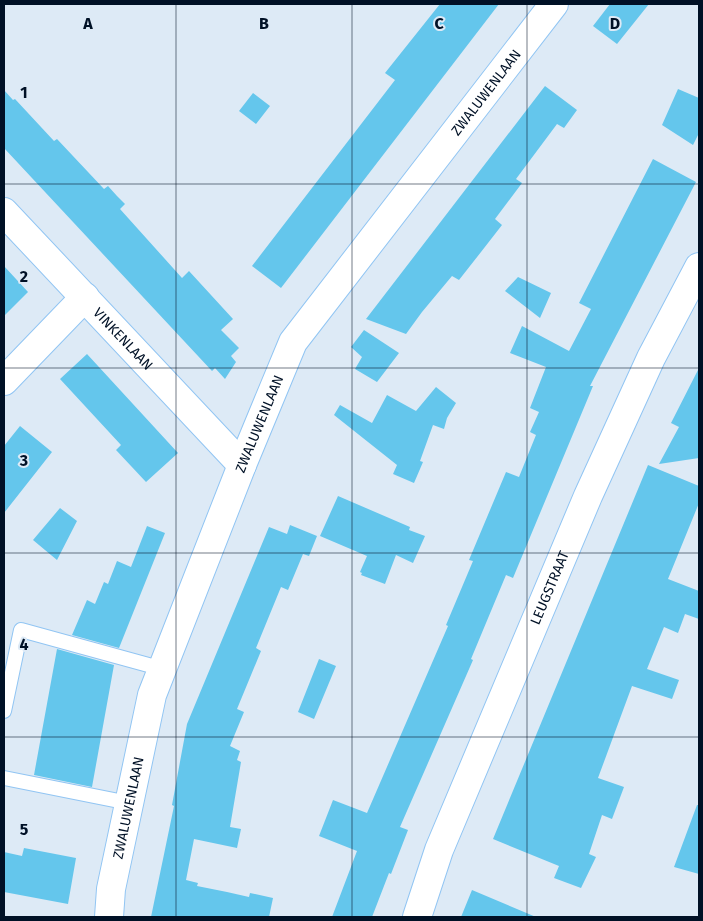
<svg xmlns="http://www.w3.org/2000/svg" width="703" height="921" viewBox="0 0 703 921" font-family="'Fira Sans',sans-serif">
	<rect width="100%" height="100%" fill="#ddeaf6"/>
	<!-- building -->
	<path fill="#64c6ec" d="M440 4H499L281 288 252 266 395 80 385 73Z
		M610 4H649L617 44 593 26Z
		M545 86 577 110 564 128 557 124 516 179 522 183 495 219 502 225 481 252 459 280 452 276 422 312 406 334 366 319Z
		M678 89 699 98V133L693 145 662 125Z
		M4 90 13 100 15 99 54 141 57 139 104 189 108 186 117 196 125 204 120 209 182 278 189 271 233 319 221 330 239 348 231 356 236 362 225 379 215 368 212 371 4 148Z
		M253 93 270 106 256 124 239 111Z
		M653 159 696 182 590 386H593L513 578 506 575 471 659 473 660 400 827 408 830 391 874 389 873 372 917H332L357 851 319 836 333 800 367 813 448 626 446 625 473 561 469 560 506 472 519 477 536 435 530 432 539 412 530 408 546 367 510 353 522 326 569 351 591 309 579 303Z
		M4 266 28 292 4 316Z
		M518 277 551 293 540 318 505 291Z
		M364 330 399 353 377 382 355 369 362 357 351 347Z
		M87 354 178 453 146 482 116 450 121 445 60 379Z
		M699 368V458L659 464 679 427 671 423Z
		M436 387 456 403 447 418 444 429 433 425 420 461 423 462 414 483 393 474 397 465 334 415 340 405 372 423 387 395 416 411Z
		M20 426 52 452 4 513V446Z
		M648 465 699 486V503L668 579 699 591V619L685 614 678 633 664 627 647 669 679 680 672 699 632 686 598 778 624 787 612 819 602 815 589 854 596 857 581 888 554 878 559 866 493 839Z
		M338 496 410 527 409 530 425 536 413 563 396 555 385 584 361 575 362 573 360 572 367 556 320 536Z
		M60 508 77 521 57 560 33 540Z
		M290 525 317 536 309 556 303 554 288 590 281 587 256 648 261 651 237 709 244 712 230 746 240 751 237 760 241 762 230 827 241 829 237 848 194 839 186 880 198 883 197 886 227 892 249 897 250 893 273 898 269 917H151L174 806 172 805 187 724 269 527 287 534Z
		M147 526 165 533 119 648 72 635 87 600 95 604 104 582 108 584 117 561 131 567Z
		M57 649 114 665 92 787 34 775Z
		M319 659 336 666 314 719 298 712Z
		M697 805H699V874L674 867Z
		M24 848 76 858 68 904 4 892V852L22 856Z
		M472 890 536 917H461Z"/>
	<g fill="none" stroke-linecap="round" stroke-linejoin="round">
		<!-- service casing -->
		<g stroke="#91c5f3" stroke-width="16">
			<path id="service" d="M4 711 21 630 163 669
				M4 778 129 803"/>
		</g>
		<!-- minor casing -->
		<g stroke="#91c5f3" stroke-width="30">
			<g id="minor">
				<path id="s1" d="M4 212 242 465"/>
				<path d="M4 381 85 297"/>
				<path id="s2" d="M109 917 111 889 152 695 242 465 293 342 554 4"/>
				<path id="s3" d="M417 917 439 850 588 496 651 358 699 267"/>
			</g>
		</g>
		<!-- service -->
		<use href="#service" stroke="#fff" stroke-width="14"/>
		<!-- minor -->
		<use href="#minor" stroke="#fff" stroke-width="28"/>
	</g>
	<!-- grid -->
	<path fill="none" stroke="#001126" stroke-width="1" stroke-opacity="0.55" d="M176 4V917M352 4V917M527 4V917M4 184H699M4 368H699M4 553H699M4 737H699"/>
	<g text-anchor="middle" dominant-baseline="central" stroke-width="4" stroke-linejoin="round" paint-order="stroke">
		<!-- street labels -->
		<g font-size="14" fill="#001126" stroke="#ddeaf6">
			<text stroke="none"><textPath href="#s2" startOffset="922">ZWALUWENLAAN</textPath></text>
			<text stroke="none"><textPath href="#s1" startOffset="174">VINKENLAAN</textPath></text>
			<text stroke="none"><textPath href="#s2" startOffset="518">ZWALUWENLAAN</textPath></text>
			<text stroke="none"><textPath href="#s3" startOffset="355">LEUGSTRAAT</textPath></text>
			<text stroke="none"><textPath href="#s2" startOffset="111">ZWALUWENLAAN</textPath></text>
		</g>
	</g>
	<g font-size="16" text-anchor="middle" font-weight="bold" fill="#001126" stroke="#ddeaf6" stroke-width="4" stroke-linejoin="round" paint-order="stroke">
		<text x="88" y="29">A</text>
		<text x="264" y="29">B</text>
		<text x="439" y="29">C</text>
		<text x="615" y="29">D</text>
		<text x="24" y="98">1</text>
		<text x="24" y="282">2</text>
		<text x="24" y="466">3</text>
		<text x="24" y="650">4</text>
		<text x="24" y="835">5</text>
	</g>
	<!-- border -->
	<rect width="703" height="921" fill="none" stroke="#001126" stroke-width="10"/>
</svg>
